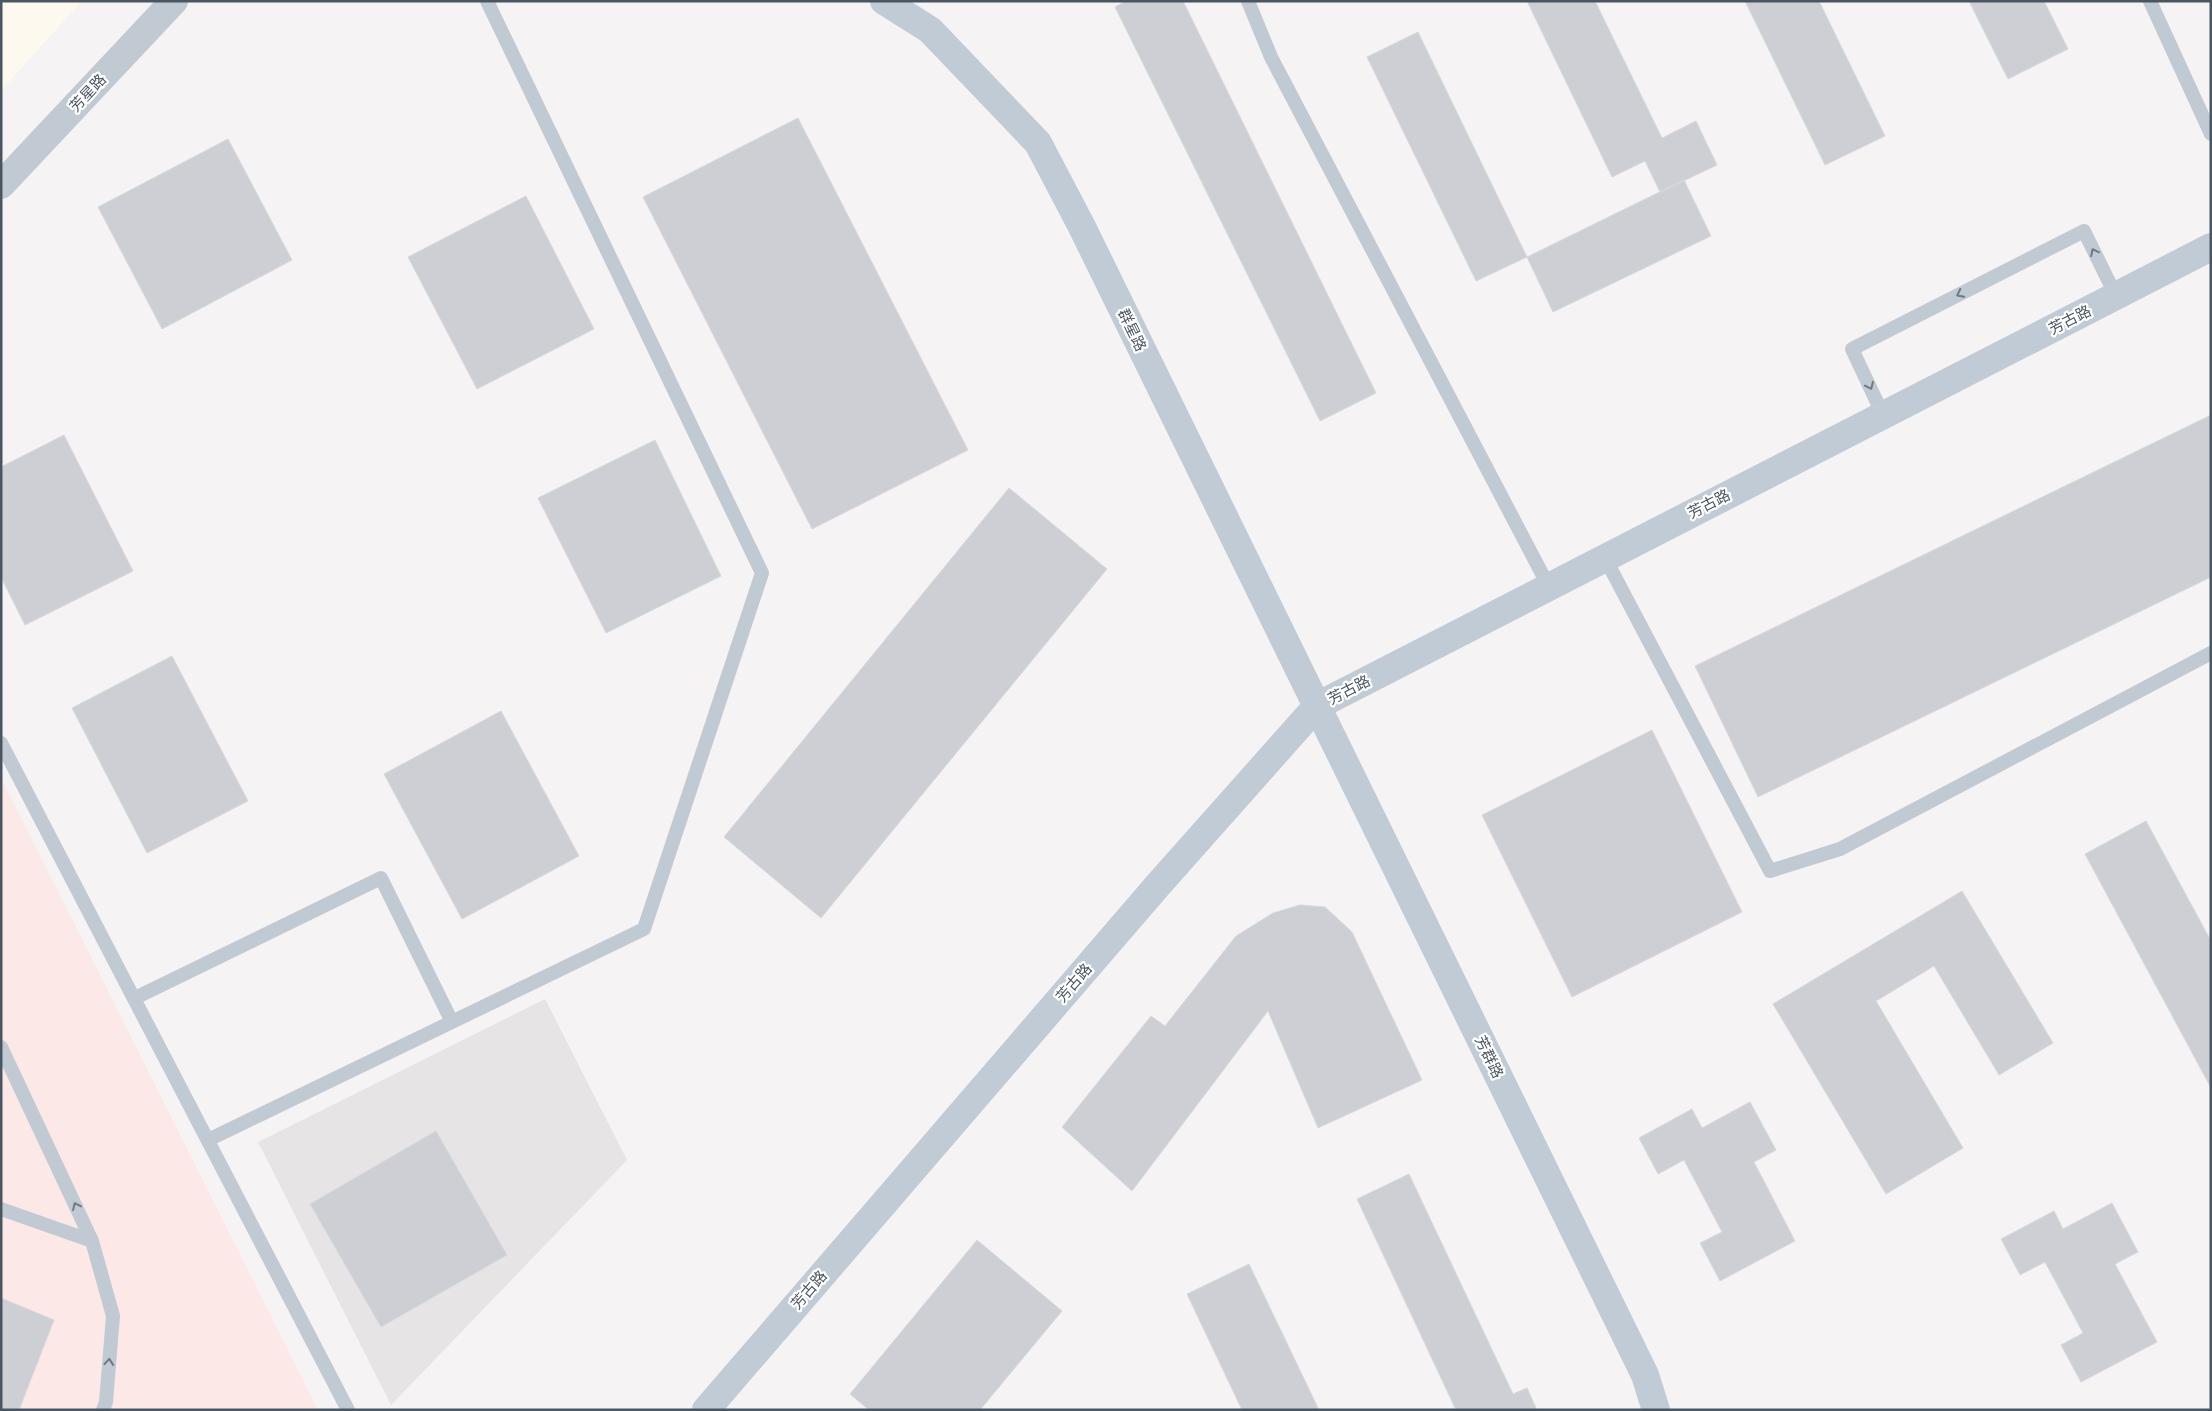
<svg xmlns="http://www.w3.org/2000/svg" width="2212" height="1411" viewBox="0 0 2212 1411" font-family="Signika,'Noto Sans SC',sans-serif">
	<rect width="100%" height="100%" fill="#f5f3f3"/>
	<!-- commercial -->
	<path fill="#fdf9ef" d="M1 1H82L1 91Z"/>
	<!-- education -->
	<path fill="#e6e4e5" d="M545 999 627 1160 391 1405 258 1142Z"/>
	<!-- medical -->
	<path fill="#fce8e6" d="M1 779 3 782 318 1410H1Z"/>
	<!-- building -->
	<path fill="#cdcfd5" stroke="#d7d9de" d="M1126 1H1183L1376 393 1320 421 1115 7Z
		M1527 1H1595L1662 138 1696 121 1717 165 1660 192 1645 161 1612 177Z
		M1745 1H1819L1885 136 1825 165Z
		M1969 1H2044L2068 49 2008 79Z
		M1418 32 1527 257 1476 281 1367 57Z
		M798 118 968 450 812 529 643 197Z
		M228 139 292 260 162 329 98 207Z
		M1684 180 1711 236 1553 312 1527 257Z
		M526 196 594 329 477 389 408 257Z
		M2211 415V577L1758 797 1695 666Z
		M64 435 133 571 25 625 1 577V467Z
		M655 440 721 576 606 633 538 498Z
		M1009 488 1107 569 821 918 724 837Z
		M172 656 248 801 147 853 72 708Z
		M501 711 579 856 462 919 384 774Z
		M1652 730 1742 912 1572 997 1482 815Z
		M2146 821 2211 941V1088L2085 854Z
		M1962 891 2053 1043 1999 1075 1934 966 1876 1001 1963 1148 1886 1194 1773 1004Z
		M1300 905 1325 907 1352 932 1422 1080 1318 1128 1268 1011 1132 1191 1062 1127 1151 1016 1165 1026 1236 936 1273 913Z
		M1750 1102 1776 1150 1754 1162 1795 1241 1720 1281 1700 1243 1722 1232 1684 1160 1658 1174 1639 1138 1692 1109 1702 1128Z
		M436 1131 507 1255 381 1327 310 1204Z
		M1409 1174 1513 1394 1527 1388 1537 1410H1456L1357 1199Z
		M2112 1203 2138 1252 2115 1264 2157 1342 2081 1382 2061 1345 2083 1333 2045 1262 2020 1275 2001 1239 2054 1211 2063 1229Z
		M977 1240 1062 1311 980 1410H869L850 1394Z
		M1249 1264 1319 1410H1242L1187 1294Z
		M1 1298 54 1320 19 1410H1Z"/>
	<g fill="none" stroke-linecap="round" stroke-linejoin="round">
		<!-- lane -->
		<path stroke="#c1cad2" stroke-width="14" d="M1248 1 1271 57 1549 587
			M2150 1 2211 134
			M1883 415 1852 349 2084 231 2116 296
			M1605 558 1770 871 1840 849 2211 653
			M1 743 348 1410
			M135 998 381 878 452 1022
			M1 1047 92 1241 113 1316 106 1402 103 1410
			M208 1140 644 929 762 573 487 1
			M1 1209 92 1241"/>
		<!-- street -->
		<path stroke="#c1cad2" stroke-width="28" d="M1 185 174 1"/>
		<!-- secondary -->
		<path stroke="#c1cbd6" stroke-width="28" d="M884 1 930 30 1038 143 1082 227 1645 1375 1656 1410
			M706 1410 1158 885 1317 706 2211 247"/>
	</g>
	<!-- one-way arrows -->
	<defs><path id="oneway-chevron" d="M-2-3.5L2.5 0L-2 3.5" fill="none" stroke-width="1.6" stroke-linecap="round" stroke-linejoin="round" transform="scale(1.25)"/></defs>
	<g stroke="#6e7983">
		<use href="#oneway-chevron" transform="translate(2094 252) rotate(-116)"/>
		<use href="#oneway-chevron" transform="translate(1960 294) rotate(153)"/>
		<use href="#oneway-chevron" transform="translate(1870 386) rotate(65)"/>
		<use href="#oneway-chevron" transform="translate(76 1206) rotate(-115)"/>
		<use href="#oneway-chevron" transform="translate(109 1362) rotate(-85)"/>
	</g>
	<g text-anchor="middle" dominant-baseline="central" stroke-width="4.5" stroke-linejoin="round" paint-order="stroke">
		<!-- street labels -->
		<g font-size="15" fill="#4a5661" stroke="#fff">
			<text transform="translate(88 93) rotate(-47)">芳星路</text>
			<text transform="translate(2070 320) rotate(-27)">芳古路</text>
			<text transform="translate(1132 330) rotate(64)">群星路</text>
			<text transform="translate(1709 504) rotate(-27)">芳古路</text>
			<text transform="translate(1349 690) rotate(-27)">芳古路</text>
			<text transform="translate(1074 983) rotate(-49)">芳古路</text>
			<text transform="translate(1489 1057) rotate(64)">芳群路</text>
			<text transform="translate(809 1290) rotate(-49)">芳古路</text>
		</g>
	</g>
	<!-- border -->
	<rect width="2212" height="1411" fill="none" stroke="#4a5661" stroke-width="5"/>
</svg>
